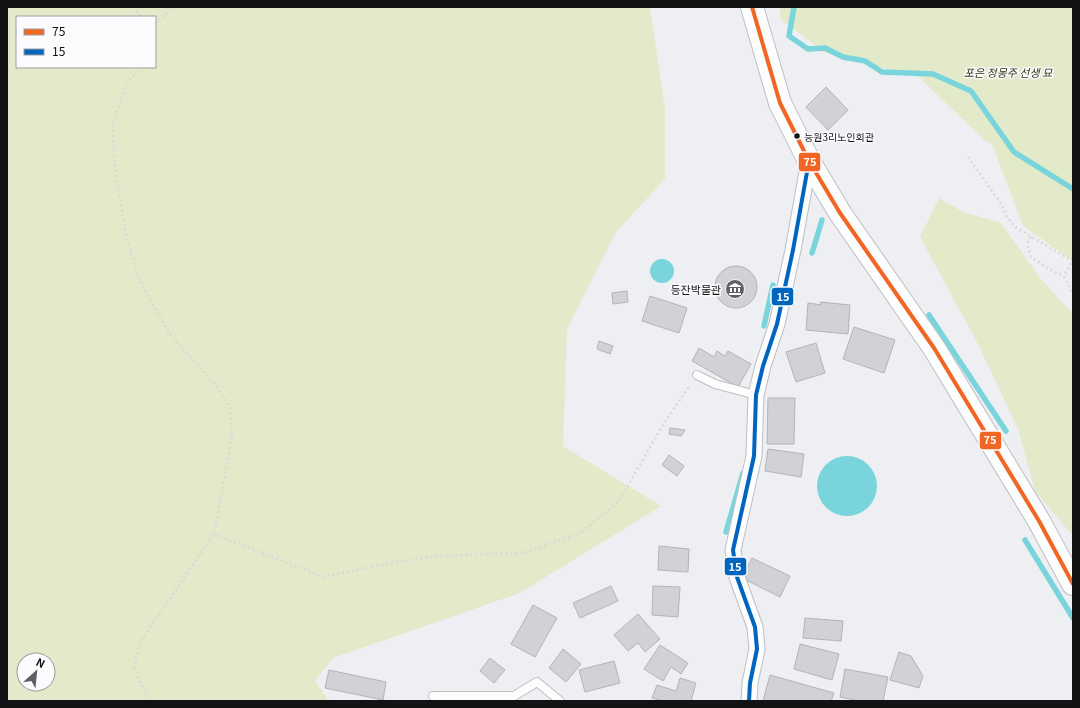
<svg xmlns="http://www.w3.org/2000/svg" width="1080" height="708" viewBox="0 0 1080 708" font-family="Georgia,'Noto Sans KR',serif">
	<rect width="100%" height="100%" fill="#eeeff3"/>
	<!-- green -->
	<path fill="#e2eaca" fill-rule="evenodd" d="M7 7H650L665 109V179L616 232 567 329 563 446 661 506 520 593 333 658 315 681 329 701H7ZM17 17H155V67H17ZM24 660H48V684H24Z
		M779 7H1073V261L1023 226 992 144 984 140 916 74 878 67 826 53 781 20Z
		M939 198 963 212 1001 223 1041 279 1073 314V536L1035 491 1018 429 978 344 920 237Z"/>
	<!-- water -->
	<path fill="#7ad4dc" d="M650 271a12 12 0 1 1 24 0a12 12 0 1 1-24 0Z
		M817 486a30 30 0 1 1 60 0a30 30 0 1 1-60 0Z"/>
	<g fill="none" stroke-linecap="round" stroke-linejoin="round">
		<!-- stream -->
		<path stroke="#7ad4dc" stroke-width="5.5" d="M794 7 789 36 808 49 825 48 843 57 865 61 882 72 933 74 971 91 1014 152 1073 189
			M812 253 822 220
			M929 315 1006 431
			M764 326 773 285
			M726 532 743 473
			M1025 540 1073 618"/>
	</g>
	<!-- building -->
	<path fill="#d1d2d5" stroke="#b4b4b7" d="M826 87 848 110 828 130 806 107Z
		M715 287a21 21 0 1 1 42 0a21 21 0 1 1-42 0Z
		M627 291 628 302 613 304 612 293Z
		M650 296 687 308 679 333 642 321Z
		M820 302 850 305 848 334 806 330 808 303 822 305Z
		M854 327 895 340 884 373 843 359Z
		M599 341 613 346 610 354 597 349Z
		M816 343 825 373 796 382 786 352Z
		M699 348 714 357 717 351 725 356 728 351 751 364 738 387 692 361Z
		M768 398H795L794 444H767Z
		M670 428 685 430 681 436 669 434Z
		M768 449 804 454 801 477 765 471Z
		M669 455 684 466 677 476 662 465Z
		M659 546 689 549 688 572 658 570Z
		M752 558 790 576 780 597 742 578Z
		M611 586 618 601 580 618 573 603Z
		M653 586 680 587 678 617 652 615Z
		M533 605 557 618 535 657 511 644Z
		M638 614 660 639 645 652 638 643 628 651 614 635Z
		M805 618 843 621 841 641 803 638Z
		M800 644 839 654 832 680 794 669Z
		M660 645 688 663 681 674 671 667 663 681 644 669Z
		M563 649 581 664 566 682 549 668Z
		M899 652 911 656 923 676 919 688 890 680Z
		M490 658 505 670 494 683 480 671Z
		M614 661 620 683 585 692 579 670Z
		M845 669 888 677 883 701H859L840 697Z
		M329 670 386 682 383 700 325 688Z
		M770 675 834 693 831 701H763Z
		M680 678 696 683 691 701H663L652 698 657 685 676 691Z"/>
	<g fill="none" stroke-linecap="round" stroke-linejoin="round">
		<!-- lane casing -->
		<g stroke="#bfbfc2" stroke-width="10">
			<path id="lane" d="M697 375 715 384 756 395
				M433 696H514L537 682 560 701"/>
		</g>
		<!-- street casing -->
		<g stroke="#bfbfc2" stroke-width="17">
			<path id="street" d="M749 701 750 683 757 649 755 627 737 577 733 550 754 456 756 395 763 366 777 324 793 250 809 161"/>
		</g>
		<!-- secondary casing -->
		<g stroke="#bfbfc2" stroke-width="24">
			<path id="secondary" d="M752 7 780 103 809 161 840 213 934 348 1039 521 1073 584"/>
		</g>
		<!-- path -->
		<path stroke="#d9d9da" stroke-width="2.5" stroke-dasharray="2 3" stroke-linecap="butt" d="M133 7 142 17
			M155 24 174 7
			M140 67 127 84 112 124 116 176 126 235 139 279 169 333 218 388 230 409 232 437 214 534
			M968 157 1002 205 1005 214 1015 227 1071 260
			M1031 237 1027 243 1031 257 1049 269 1064 276
			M1073 260H1071V263L1064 276 1073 295
			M148 701 134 667 140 642 214 534 323 577 390 563 436 556 522 553 581 533 619 501 661 428 690 385"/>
		<!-- lane -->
		<use href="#lane" stroke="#fcfdfd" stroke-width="8"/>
		<!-- street -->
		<use href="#street" stroke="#fcfdfd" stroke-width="15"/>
		<!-- secondary -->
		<use href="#secondary" stroke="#fcfdfd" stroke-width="22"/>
		<!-- bus-1 casing -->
		<g stroke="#fbfbfe" stroke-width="7">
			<path id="bus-1" d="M752 7 780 103 809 161 840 213 934 348 1039 521 1073 584"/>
		</g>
		<!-- bus-2 casing -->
		<g stroke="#fbfbfe" stroke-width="7">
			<path id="bus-2" d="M749 701 750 683 757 649 755 627 737 577 733 550 754 456 756 395 763 366 777 324 793 250 809 161"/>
		</g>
		<!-- bus-1 -->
		<use href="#bus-1" stroke="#f26522" stroke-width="4"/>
		<!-- bus-2 -->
		<use href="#bus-2" stroke="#0065bd" stroke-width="4"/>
	</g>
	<!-- icons -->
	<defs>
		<g id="museum-disc" transform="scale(1)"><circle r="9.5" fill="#5f6063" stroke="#fbfbfe"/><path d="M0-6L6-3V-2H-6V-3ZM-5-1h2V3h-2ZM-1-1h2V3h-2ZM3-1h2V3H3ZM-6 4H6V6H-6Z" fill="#fff"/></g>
	</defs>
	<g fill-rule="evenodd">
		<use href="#museum-disc" x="735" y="289"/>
	</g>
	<!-- markers -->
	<circle fill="#121315" stroke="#fbfbfe" stroke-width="1.5" cx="797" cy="136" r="3.5"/>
	<g text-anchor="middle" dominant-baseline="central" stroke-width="3" stroke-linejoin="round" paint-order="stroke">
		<!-- bus labels -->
		<g font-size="10" fill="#121315" stroke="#fbfbfe" text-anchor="start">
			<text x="804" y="136">능원3리노인회관</text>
		</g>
		<!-- park labels -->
		<g font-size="11" font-style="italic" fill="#323814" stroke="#fbfbfe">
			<text x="1008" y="72">포은 정몽주 선생 묘</text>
		</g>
		<!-- poi labels -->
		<g font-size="11" fill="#121315" stroke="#fbfbfe" text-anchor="end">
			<text x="721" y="289">등잔박물관</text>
		</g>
	</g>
	<g stroke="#fbfbfe" stroke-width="1.5">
		<rect x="798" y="152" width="23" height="20" rx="4" fill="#f26522"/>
		<rect x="771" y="287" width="23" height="19" rx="4" fill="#0065bd"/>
		<rect x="979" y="431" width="23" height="19" rx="4" fill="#f26522"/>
		<rect x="724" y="557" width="23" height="19" rx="4" fill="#0065bd"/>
	</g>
	<g font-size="11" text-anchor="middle" font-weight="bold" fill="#fff">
		<text x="810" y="166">75</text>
		<text x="783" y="301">15</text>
		<text x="990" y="444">75</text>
		<text x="735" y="571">15</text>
	</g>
	<!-- border -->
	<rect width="1080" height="708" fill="none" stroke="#121315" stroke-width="16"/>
	<!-- legend -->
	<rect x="16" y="16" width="140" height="52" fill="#fbfbfe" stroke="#9e9ea1"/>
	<rect x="24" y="29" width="20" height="6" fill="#f26522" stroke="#9e9ea1"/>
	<text x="52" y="36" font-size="12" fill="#121315">75</text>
	<rect x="24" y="49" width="20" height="6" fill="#0065bd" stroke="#9e9ea1"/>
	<text x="52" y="56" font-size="12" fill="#121315">15</text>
	<!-- north arrow -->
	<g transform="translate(36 672) rotate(27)"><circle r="19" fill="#fbfbfe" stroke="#9e9ea1"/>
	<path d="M0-3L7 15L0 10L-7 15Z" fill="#5f6063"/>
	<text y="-6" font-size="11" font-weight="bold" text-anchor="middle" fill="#121315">N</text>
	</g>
</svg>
